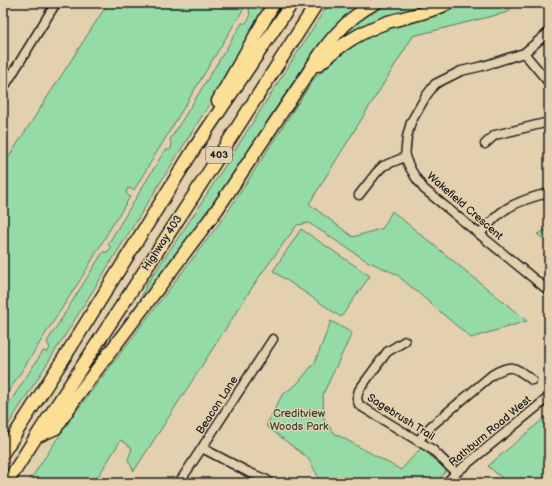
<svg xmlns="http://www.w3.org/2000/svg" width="552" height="486" viewBox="0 0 552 486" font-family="'Balsamiq Sans',sans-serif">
	<rect width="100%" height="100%" fill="#e3d0ae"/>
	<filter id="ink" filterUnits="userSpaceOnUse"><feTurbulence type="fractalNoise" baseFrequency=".025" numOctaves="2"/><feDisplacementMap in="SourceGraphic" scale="8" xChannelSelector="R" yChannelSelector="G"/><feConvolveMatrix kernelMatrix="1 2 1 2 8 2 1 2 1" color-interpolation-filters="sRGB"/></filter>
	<g filter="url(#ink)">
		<!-- green -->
		<path fill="#95dba7" stroke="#587c62" d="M108 3H247L134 190 128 188 126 193 130 197 110 229 82 277 3 400V166Z
			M253 3H269L230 71 57 348 3 433V413L43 351 47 352 50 348 47 342 103 252H107L111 248 108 244 165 150H170L172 146 170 140 242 23H246L250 17 249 8Z
			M329 3H364L359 6 340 22 318 45 266 123 209 214 126 323 123 324 140 300 147 284 201 204 205 197Z
			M396 3H436C405 12 373 20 345 36L344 34C359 20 376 9 396 3Z
			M461 3H515L508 12 413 36 309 204 353 237 383 228 392 211 527 321 471 338 396 274 367 261 309 223 297 225 257 280 134 471 128 460 132 448 121 440 94 483H28L71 418 225 216 313 80 345 49 377 33 401 24 451 8Z
			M301 229 370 276 341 317 273 271Z
			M549 229V244L537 234Z
			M331 321 352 333 323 394 324 420 334 433 401 470 421 448 447 470 435 483H318L319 478 308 458 266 426 282 395 298 383 315 362Z
			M549 414V483H508L488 466Z"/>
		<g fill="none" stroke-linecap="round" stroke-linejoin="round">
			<!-- minor casing -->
			<g stroke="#1c1c1c" stroke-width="11">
				<path id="minor" d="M549 32 524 53 483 66 461 71 435 84 426 96 411 122 407 137 405 157 410 168 416 178 424 189 549 291
					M524 53 549 83
					M3 89 56 3
					M485 144 495 135 549 122
					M359 195 377 172 383 166 405 157
					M480 234C485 228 491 222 497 216 511 203 531 197 549 193
					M405 341 387 352 359 390 357 398 359 405 433 450 456 473
					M418 441 430 427 492 375C512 363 515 367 532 380
					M202 448 248 472 267 480
					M179 483 273 339
					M446 483 456 473 549 397"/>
			</g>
			<!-- highway casing -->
			<g stroke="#1c1c1c" stroke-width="15">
				<path id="highway" d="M318 65C341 45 359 32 388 22 409 16 429 13 449 3
					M218 101 274 3
					M36 437 56 428 77 396 216 211 308 73C325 45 345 19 375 3
					M3 453 71 347 194 149 292 3
					M7 483 36 437 192 198 317 3"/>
			</g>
			<!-- minor -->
			<use href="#minor" stroke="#e3d0ae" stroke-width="8"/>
			<!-- highway -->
			<use href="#highway" stroke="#fbdf96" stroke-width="12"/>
		</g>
	</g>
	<g text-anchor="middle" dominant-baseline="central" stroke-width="3" stroke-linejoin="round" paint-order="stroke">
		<!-- shield labels -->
		<rect fill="#e3d0ae" stroke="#585248" stroke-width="1" x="206" y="147" width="26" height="16" rx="3"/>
		<g font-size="10" font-weight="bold" fill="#1c1c1c">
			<text x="219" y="155">403</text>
		</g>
		<!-- street labels -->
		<g font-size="11" fill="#1c1c1c" stroke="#e3d0ae">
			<text transform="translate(465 206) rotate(41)">Wakefield Crescent</text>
			<text transform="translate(162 243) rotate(-57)">Highway 403</text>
			<text transform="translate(217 405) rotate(-57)">Beacon Lane</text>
			<text transform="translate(401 417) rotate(32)">Sagebrush Trail</text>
			<text transform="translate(490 431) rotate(-40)">Rathburn Road West</text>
		</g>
		<!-- park labels -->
		<g font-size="11" fill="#344238" stroke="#e3d0ae">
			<text x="299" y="413">Creditview<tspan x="299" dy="13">Woods Park</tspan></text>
		</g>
	</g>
	<!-- margin -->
	<rect width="552" height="486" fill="none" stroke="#e3d0ae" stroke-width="16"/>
	<rect x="8" y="8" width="536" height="470" fill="none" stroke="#1c1c1c" stroke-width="1.5" filter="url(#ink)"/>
</svg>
